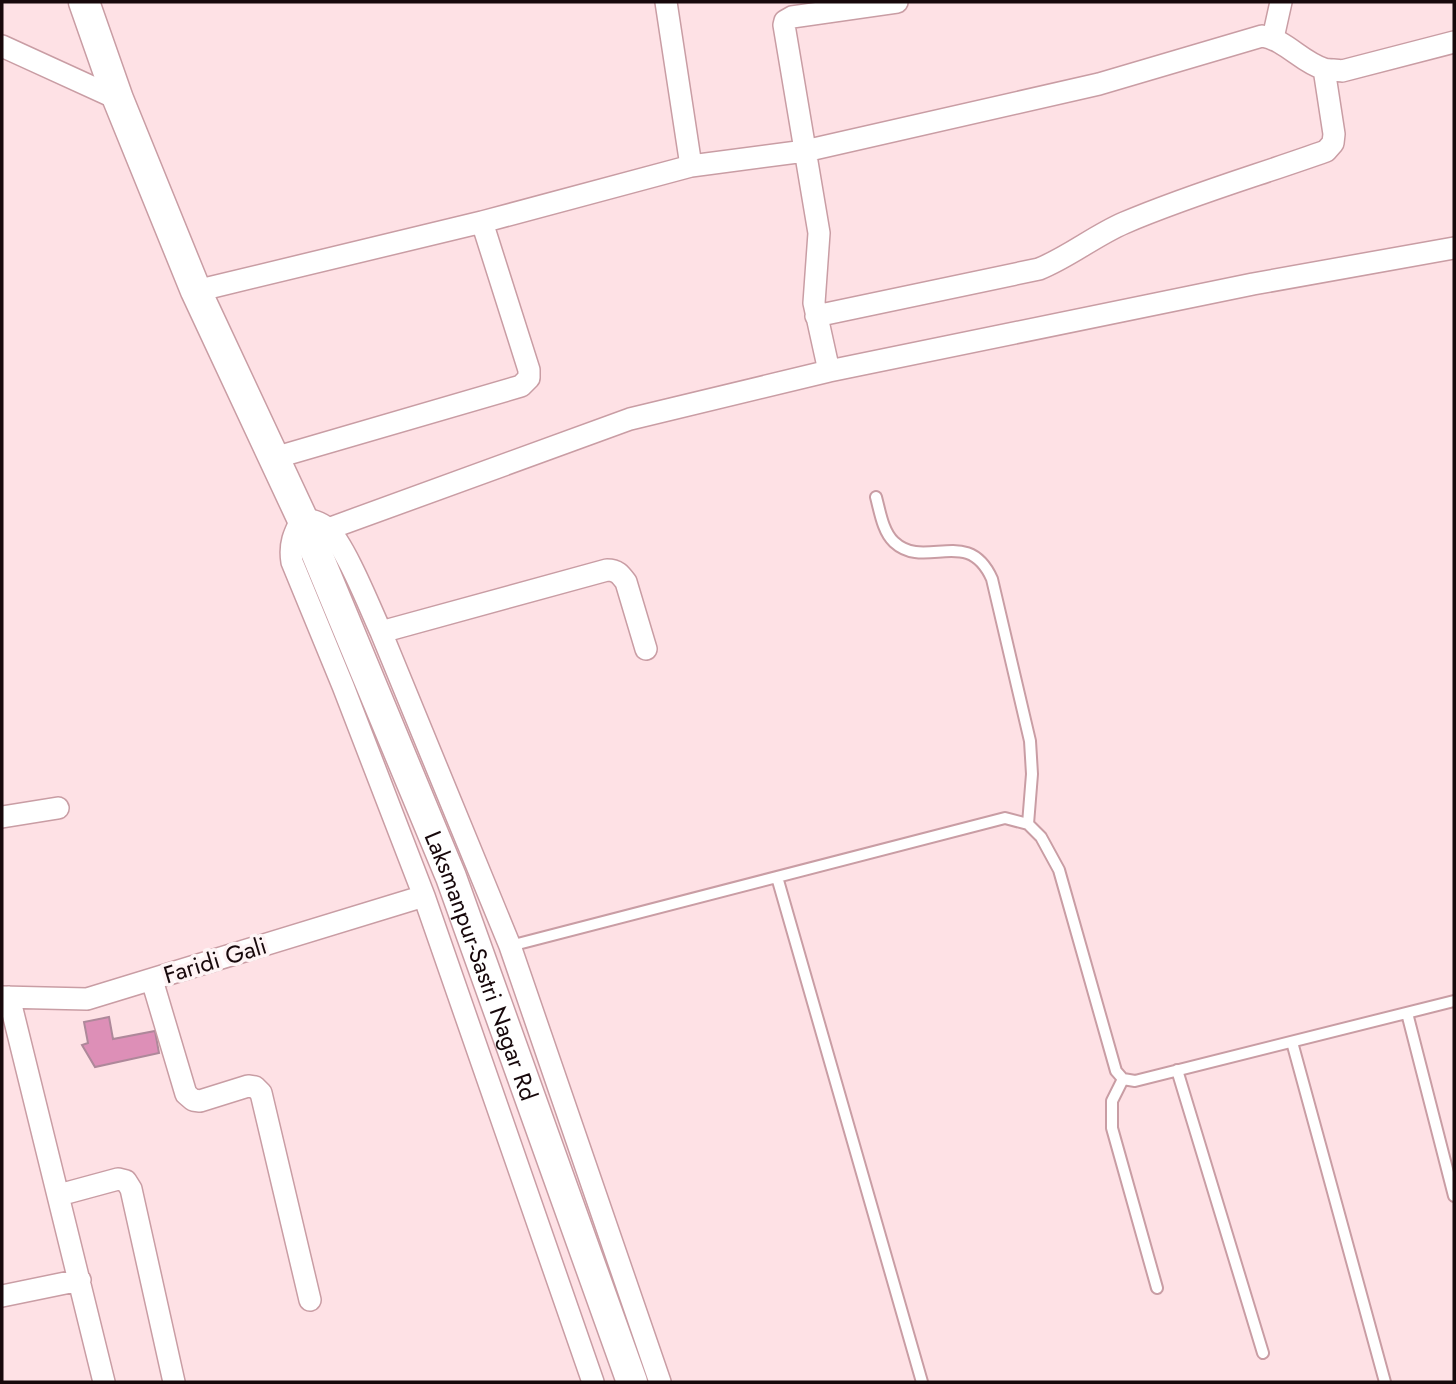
<svg xmlns="http://www.w3.org/2000/svg" width="1456" height="1384" viewBox="0 0 1456 1384" font-family="Jost,sans-serif">
	<rect width="100%" height="100%" fill="#fee1e5"/>
	<!-- building -->
	<path fill="#dd8fb7" stroke="#ae889a" stroke-width="2" d="M109 1017 113 1039 155 1031 159 1053 95 1067 82 1045 88 1043 84 1022Z"/>
	<g fill="none" stroke-linecap="round" stroke-linejoin="round">
		<!-- lane casing -->
		<g stroke="#c99da4" stroke-width="14">
			<path id="lane" d="M876 497C880 512 883 532 894 542 925 571 968 525 992 579L1030 741 1032 774 1028 824
				M777 877 922 1382
				M510 946 1005 818 1028 824 1041 837 1059 870 1116 1071 1123 1079 1135 1081 1454 1001
				M1407 1013 1454 1196
				M1292 1042 1385 1382
				M1177 1070 1263 1353
				M1123 1079 1112 1101V1128L1157 1288"/>
		</g>
		<!-- street casing -->
		<g stroke="#c99da4" stroke-width="24">
			<path id="street" d="M666 2 691 166
				M1273 38 1281 2
				M2 46 118 99
				M196 291 482 222 691 166 805 151 1099 84 1262 36C1286 40 1301 62 1324 69 1329 70 1336 70 1342 71L1454 42
				M816 316 1039 269C1069 257 1094 236 1124 223 1189 195 1259 175 1326 151L1333 143 1334 134 1324 69
				M829 371 814 303 819 233 784 25 785 21 792 17 897 2
				M274 458 521 386 529 378V370L482 222
				M328 529 630 419 829 371 1253 284 1454 248
				M381 632 607 570C617 570 620 574 626 582L646 649
				M2 817 58 808
				M152 980 186 1094 193 1100 200 1101 248 1086 255 1087 261 1093 310 1300
				M2 997 87 999 424 896
				M9 997 104 1382
				M59 1195 118 1179 126 1181 131 1189 174 1382
				M2 1296 80 1280
				M593 1382 424 896 343 686 292 562C289 544 294 534 302 518 311 520 320 522 327 528 345 545 370 608 381 632L510 946 660 1382"/>
		</g>
		<!-- secondary casing -->
		<g stroke="#c99da4" stroke-width="33">
			<g id="secondary">
				<path id="s1" d="M84 2 118 99 196 291 302 518 451 877 632 1382"/>
			</g>
		</g>
		<!-- lane -->
		<use href="#lane" stroke="#fff" stroke-width="10"/>
		<!-- street -->
		<use href="#street" stroke="#fff" stroke-width="21"/>
		<!-- secondary -->
		<use href="#secondary" stroke="#fff" stroke-width="30"/>
	</g>
	<g text-anchor="middle" dominant-baseline="central" stroke-width="7" stroke-linejoin="round" paint-order="stroke">
		<!-- street labels -->
		<g font-size="24" fill="#17080b" stroke="#fef4f5">
			<text transform="translate(215 960) rotate(-17)">Faridi Gali</text>
			<text stroke="none"><textPath href="#s1" startOffset="1043">Laksmanpur-Sastri Nagar Rd</textPath></text>
		</g>
	</g>
	<!-- border -->
	<rect width="1456" height="1384" fill="none" stroke="#17080b" stroke-width="7"/>
</svg>
